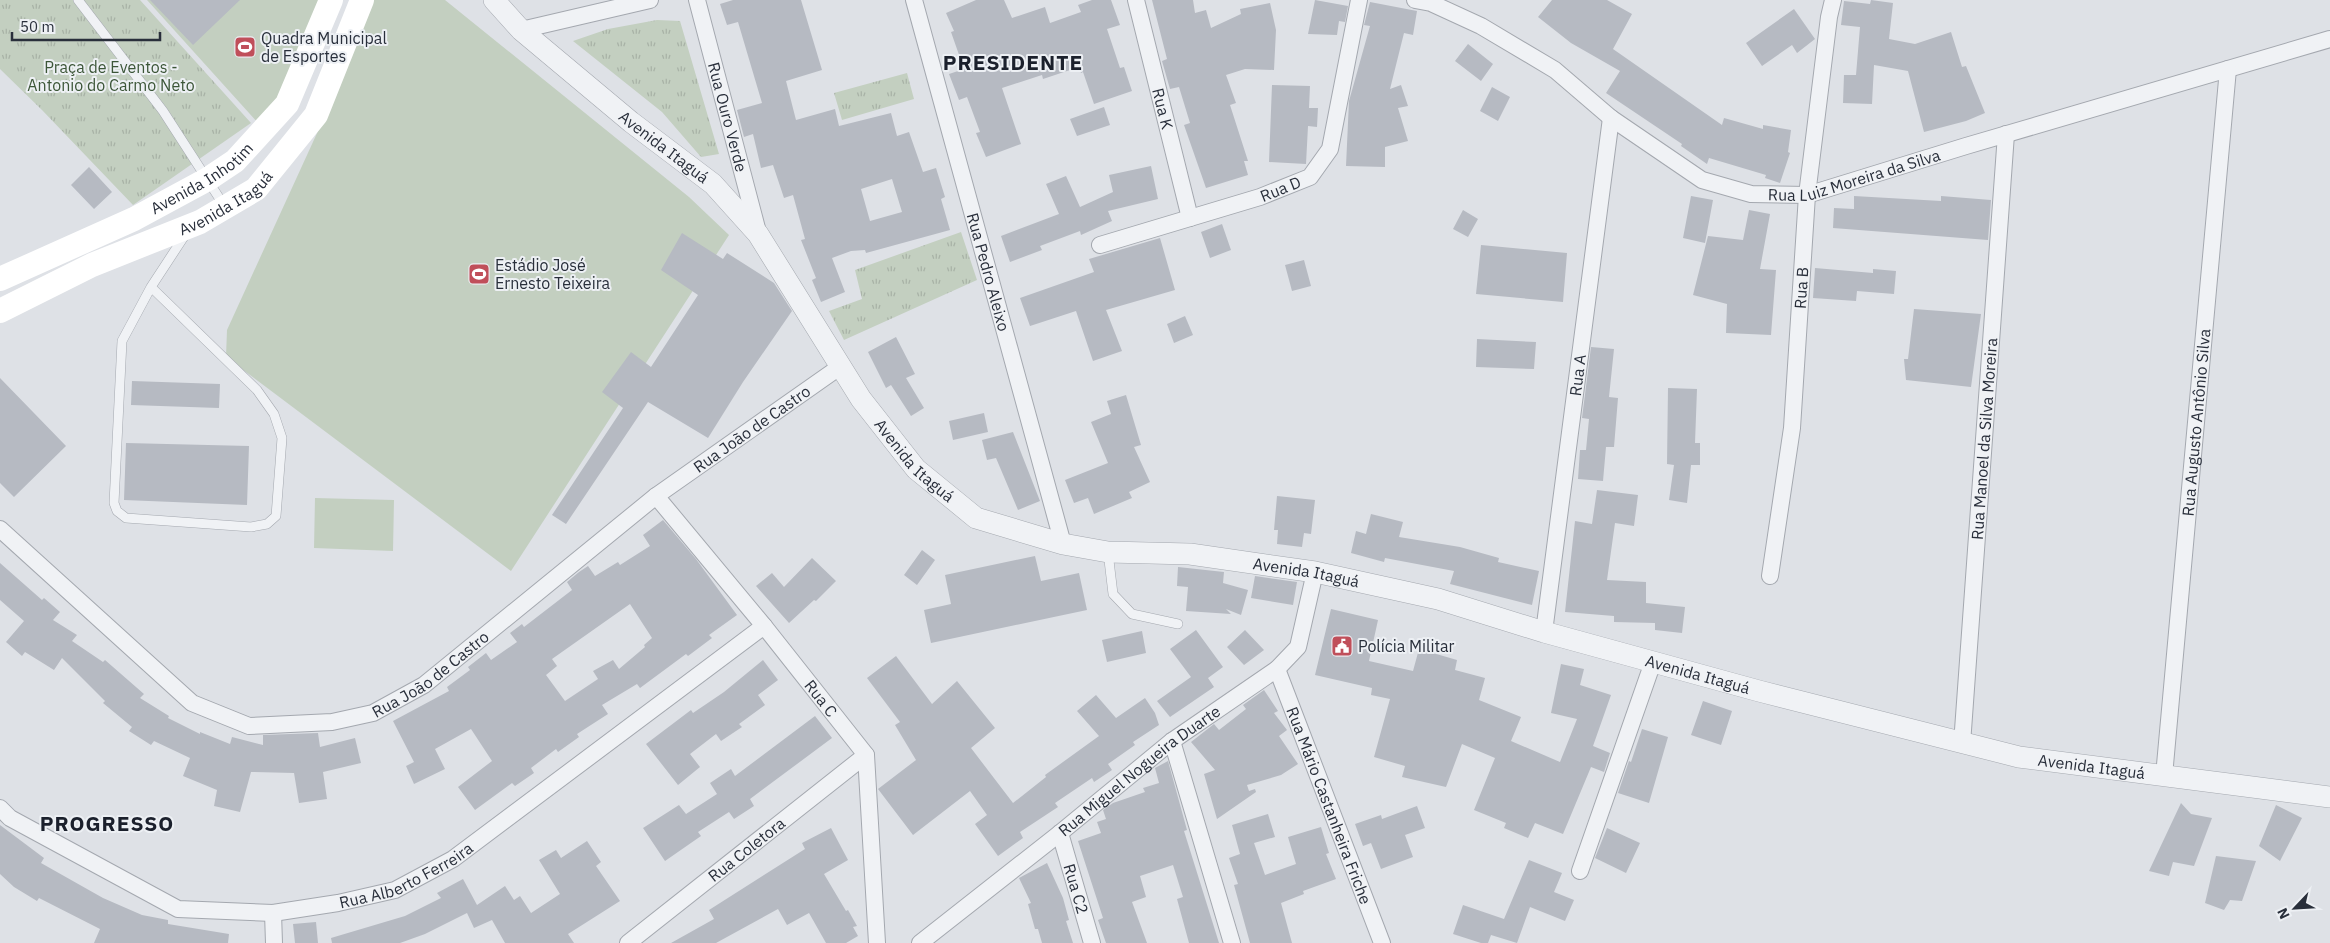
<svg xmlns="http://www.w3.org/2000/svg" width="2330" height="943" viewBox="0 0 2330 943" font-family="'IBM Plex Sans',sans-serif">
	<defs>
		<pattern id="grass-tufts" width="24" height="20" patternUnits="userSpaceOnUse" patternTransform="scale(1.25)"><rect width="24" height="20" fill="#c3cfc0"/><path d="M3 7l-1-3M5 7V3M7 7l1-3M15 17l-1-3M17 17v-4M19 17l1-3" fill="none" stroke="#a8b2a6"/></pattern>
	</defs>
	<rect width="100%" height="100%" fill="#dee1e6"/>
	<!-- grass -->
	<path fill="url(#grass-tufts)" d="M0 0H140L251 123 133 205 42 110 0 69Z
		M657 20 680 21 719 154 701 157 662 112 573 41 608 29Z
		M907 73 914 99 842 120 834 93Z
		M961 232 977 280 844 340 829 311 862 299 855 270Z"/>
	<!-- garden -->
	<path fill="#c3cfc0" d="M147 0H321L280 94 259 124Z
		M373 0H445L689 197 729 235 511 571 226 357 227 330 318 131Z
		M315 498 394 500 393 551 314 548Z"/>
	<!-- building -->
	<path fill="#b6bac2" fill-rule="evenodd" d="M150 0H240L193 45Z
		M733 0H801L822 70 786 81 796 120 835 109 839 126 891 113 897 136 909 132 923 172 936 168 945 197 941 199 950 230 866 253 865 250 851 251 832 258 845 292 821 302 812 280 816 278 801 240 805 239 793 195 784 198 773 165 761 168 753 134 744 137 737 110 762 103 738 22 727 25 720 4ZM892 179 902 212 870 221 861 189Z
		M976 0H1004L1012 18 1045 7 1050 23 1081 12 1078 5 1092 0H1111L1120 25 1107 29 1120 68 1124 67 1132 91 1094 104 1083 72 1081 73 1079 67 1043 79 1042 75 1002 88 1021 144 986 157 976 133 980 132 967 97 959 100 949 74 964 69 951 32 954 31 946 13Z
		M1152 0H1193L1195 13 1206 10 1211 28 1241 14 1240 9 1270 3 1276 30 1274 70 1245 69 1226 75 1236 103 1230 105 1248 161H1244L1248 175 1206 188 1184 125 1190 123 1179 87 1170 89 1162 61 1167 59Z
		M1315 0 1348 6 1345 22 1339 21 1337 35 1308 34Z
		M1552 0H1607L1632 14 1613 49 1722 125 1724 118 1763 129V125L1791 130 1788 152 1790 153 1780 183 1765 178 1766 175 1709 158 1707 164 1681 146 1682 144 1606 93 1620 71 1571 43 1538 17Z
		M1871 0 1893 3 1889 39 1915 44 1951 32 1962 67 1966 66 1985 113 1966 121 1924 132 1908 71 1874 65 1872 104 1843 103 1844 75H1856L1860 27 1841 25 1844 1 1870 4Z
		M1370 2 1417 11 1413 35 1404 33 1390 89 1401 85 1408 106 1398 108 1408 141 1385 147V167L1346 166 1349 101 1370 26 1364 25Z
		M1794 9 1815 39 1797 53 1792 45 1762 66 1746 43Z
		M1468 44 1493 64 1481 81 1455 61Z
		M1272 85 1310 86 1309 108H1318L1317 127 1308 126 1306 164 1269 162Z
		M1492 87 1510 97 1498 121 1480 111Z
		M1104 107 1110 125 1077 136 1070 119Z
		M1151 166 1158 199 1108 211 1112 221 1081 235 1080 231 1040 246 1042 250 1010 262 1001 236 1059 214 1046 184 1066 176 1080 207 1113 192 1109 175Z
		M89 167 112 192 94 209 71 185Z
		M1691 196 1713 200 1705 243 1683 238Z
		M1854 196 1941 201V196L1991 200 1988 240 1833 228 1834 208 1854 209Z
		M1463 210 1478 219 1468 237 1453 229Z
		M1749 210 1770 214 1760 269 1776 270 1771 335 1726 333 1727 304 1693 295 1708 236 1743 240Z
		M1222 224 1231 250 1210 258 1201 232Z
		M682 233 723 259 727 253 774 283 792 311 743 382 708 438 648 402 566 524 552 515 623 408 602 392 631 352 651 367 698 295 661 270Z
		M1160 238 1175 290 1106 310 1122 351 1093 361 1076 311 1030 326 1020 298 1094 272 1089 259Z
		M1481 245 1567 253 1563 302 1476 294Z
		M1304 260 1311 286 1292 291 1285 265Z
		M1815 268 1873 273V269L1896 271 1894 294 1857 291 1856 301 1813 298Z
		M1914 309 1981 314 1971 387 1906 380 1904 359H1908Z
		M1185 316 1193 335 1174 343 1167 324Z
		M896 337 915 374 906 378 924 408 911 416 891 385 886 388 868 352Z
		M1477 339 1536 342 1534 369 1476 367Z
		M1591 347 1614 349 1609 397 1618 398 1614 447H1606L1603 481 1578 479 1580 450H1586L1589 419 1582 418Z
		M0 378 66 446 14 497 0 483Z
		M132 381 220 384 219 408 131 405Z
		M1668 388 1697 389 1695 443H1700V465H1691L1687 503 1669 500 1674 465 1667 464Z
		M1126 395 1141 445 1134 447 1150 482 1129 492 1132 498 1094 514 1088 498 1074 503 1065 480 1108 463 1091 422 1111 414 1107 401Z
		M984 413 988 432 953 440 949 421Z
		M1013 432 1040 501 1018 510 996 458 987 460 982 440Z
		M126 443 249 446 247 505 124 500Z
		M1597 490 1638 495 1634 526 1615 523 1607 580 1646 582V603L1685 607 1682 633 1655 630V623L1614 622V616L1565 612 1575 521 1592 524Z
		M1277 496 1315 500 1311 534 1304 533 1302 547 1277 544 1278 530H1274Z
		M1371 514 1403 522 1399 537 1460 547 1499 558 1498 562 1539 571 1532 605 1450 584 1454 571 1385 558 1384 562 1351 553 1356 531 1366 534Z
		M663 520 696 559 737 615 709 635 712 638 688 656 686 654 640 688 637 684 602 705 608 714 577 734 579 737 558 752 556 749 531 768 534 773 515 786 512 783 475 810 458 787 492 761 471 729 435 749 445 769 414 784 406 766 414 762 393 721 449 691 447 687 470 670 468 667 486 653 491 660 517 642 510 633 522 624 524 627 572 590 567 582 579 572 588 566 595 576 618 562 620 565 650 546 643 535ZM630 604 652 638 644 645 645 647 619 669 613 660 593 671 598 679 565 701 546 675 557 666 552 659Z
		M922 550 935 560 917 585 904 575Z
		M1035 556 1041 581 1079 573 1087 610 931 643 924 610 951 604 945 575Z
		M812 558 836 581 816 601 814 600 789 623 756 586 772 573 784 587Z
		M0 563 42 600 44 598 60 612 53 620 77 635 72 641 103 662 105 660 144 694 140 698 169 716 168 718 200 734V732L230 744 232 737 263 745V735L318 733 320 747 355 738 361 763 323 772 327 799 299 803 294 773 251 772 240 812 214 806 217 790 183 776 190 758 154 741 151 745 129 731 132 727 103 703 105 701 62 658 54 670 25 652 22 656 6 642 24 621 0 600Z
		M1178 567 1224 572 1223 583 1248 590 1241 615 1226 609 1231 614 1186 611 1188 587 1177 586Z
		M1255 576 1297 582 1293 605 1251 598Z
		M1331 609 1378 620 1369 661 1413 671 1419 649 1457 660 1455 670 1485 678 1479 700 1521 717 1511 741 1560 762 1577 719 1551 713 1561 664 1584 669 1580 685 1611 695 1593 746 1610 753 1604 772 1591 767 1563 834 1535 823 1528 838 1504 828 1506 823 1474 810 1495 758 1462 744 1446 787 1402 777 1405 766 1374 757 1390 699 1371 695 1372 688 1315 675Z
		M1196 630 1223 667 1208 678 1214 687 1170 717 1157 701 1191 677 1170 649Z
		M1245 630 1264 650 1244 665 1227 647Z
		M1142 631 1146 653 1107 662 1102 640Z
		M896 656 932 704 957 681 995 728 971 748 1013 803 1046 777 1045 775 1099 736 1077 711 1096 695 1116 718 1145 698 1155 713 1159 725 1133 742 1135 745 1108 764 1112 770 1094 782 1092 778 1055 803 1058 807 1020 832 1023 838 998 856 975 824 987 815 970 791 913 835 878 789 916 760 895 725 900 722 867 678Z
		M763 660 778 680 758 695 765 705 739 724 742 727 721 741 716 734 690 754 700 767 678 785 646 744 691 710 693 713 724 692Z
		M1264 690 1278 711 1274 713 1287 730 1279 736 1298 764 1281 775 1247 785 1249 791 1255 789 1256 792 1217 819 1204 774 1215 770 1191 742 1214 724 1219 730 1246 709 1243 705Z
		M1703 701 1732 711 1721 745 1691 735Z
		M815 716 832 738 750 799 754 806 734 819 729 812 698 832 701 836 665 861 643 828 679 805 686 814 717 794 710 783 731 769 735 776Z
		M1642 729 1668 737 1649 803 1618 793 1629 761 1631 762Z
		M1168 761 1187 830 1184 831 1219 943H1189L1177 899 1183 897 1173 865 1140 876 1146 897 1132 902 1147 943H1106L1098 920 1103 918 1078 841 1101 833 1097 822 1106 819 1103 810 1113 803 1145 792 1143 788 1159 783 1155 768Z
		M2181 803 2191 814 2212 818 2194 866 2173 862 2169 876 2149 871Z
		M2276 805 2302 818 2280 861 2259 846Z
		M1417 806 1425 828 1405 835 1413 857 1381 869 1371 843 1363 846 1355 824 1381 815 1382 819Z
		M1268 814 1275 837 1254 843 1265 875 1296 864 1288 837 1321 827 1329 853 1326 854 1336 879 1303 891 1304 894 1281 903 1292 943H1250L1234 885 1238 884 1229 858 1240 854 1232 825Z
		M0 825 44 858 41 863 103 898 142 915 168 920V924L229 934 228 943H94L100 929 39 898 37 901 14 887 0 874Z
		M831 828 848 860 824 874 846 911 848 910 857 926 853 927 858 936 846 943H826L809 913 787 925 778 909 716 943H671L714 919 709 910 805 849 802 843Z
		M1607 828 1640 843 1626 873 1595 858Z
		M587 841 601 862 596 866 620 901 568 934 574 943H505L492 920 474 928 467 913 425 934 400 943H332L331 938 405 916 441 898 437 893 463 879 477 905 505 886 514 900 520 896 531 913 560 894 539 860 556 850 561 858Z
		M2216 856 2256 861 2242 901 2230 900 2224 910 2205 903Z
		M1529 860 1562 873 1554 892 1574 900 1565 921 1530 907 1517 943 1491 935 1488 943H1481L1453 934 1463 905 1504 919Z
		M1047 863 1063 898 1069 920 1066 921 1073 943H1042L1038 929H1035L1028 904 1031 903 1019 878Z
		M316 922 318 943H295L293 924Z"/>
	<g fill="none" stroke-linecap="round" stroke-linejoin="round">
		<!-- service casing -->
		<g stroke="#a4a8af" stroke-width="10">
			<path id="service" d="M78 0 163 111 225 207
				M151 287 257 390 274 414 282 438 276 516 267 524 251 527 126 518 117 511 114 503 122 341 151 287 187 232
				M1108 552 1113 594 1132 614 1178 624"/>
		</g>
		<!-- minor casing -->
		<g stroke="#a4a8af" stroke-width="18">
			<g id="minor">
				<path id="s1" d="M697 0 758 232"/>
				<path id="s2" d="M914 0 1063 544"/>
				<path id="s3" d="M1136 0 1190 218"/>
				<path id="s4" d="M1415 0 1431 3 1481 26 1555 70 1611 118 1702 180 1751 194 1807 195 1966 146 2330 39"/>
				<path d="M521 30 650 0"/>
				<path id="s5" d="M1100 245 1260 197 1310 177 1330 149 1359 0"/>
				<path id="s6" d="M656 496 764 626 866 755 877 943"/>
				<path id="s7" d="M0 529 192 703 249 726 332 722 373 713 424 685 656 496 841 366"/>
				<path id="s8" d="M1770 576 1792 428 1807 195 1829 17 1833 0"/>
				<path id="s9" d="M1544 632 1611 118"/>
				<path id="s10" d="M1277 669 1382 943"/>
				<path d="M1172 741 1232 943"/>
				<path id="s11" d="M1962 744 2006 134"/>
				<path id="s12" d="M2164 776 2228 69"/>
				<path id="s13" d="M0 808 10 818 178 909 273 913 338 903 395 890 453 859 764 626"/>
				<path id="s14" d="M1060 833 1092 943"/>
				<path d="M1580 871 1653 662"/>
				<path d="M273 913 274 943"/>
				<path id="s15" d="M628 943 866 755"/>
				<path id="s16" d="M920 943 1060 833 1172 741 1277 669 1298 647 1315 572"/>
			</g>
		</g>
		<!-- tertiary casing -->
		<g stroke="#a4a8af" stroke-width="22">
			<g id="tertiary">
				<path id="s17" d="M494 0 521 30 631 122 713 184 758 234 861 399 916 469 976 518 1063 544 1108 552 1190 554 1315 572 1438 599 1544 632 1759 691 2019 757 2330 797"/>
			</g>
		</g>
		<!-- service -->
		<use href="#service" stroke="#f0f2f5" stroke-width="9"/>
		<!-- minor -->
		<use href="#minor" stroke="#f0f2f5" stroke-width="16"/>
		<!-- tertiary -->
		<use href="#tertiary" stroke="#f0f2f5" stroke-width="21"/>
		<!-- secondary -->
		<g stroke="#fff" stroke-width="24">
			<path id="s18" d="M0 279 134 219 208 179 235 161 287 104 331 0"/>
			<path id="s19" d="M0 311 92 265 200 222 256 189 316 115 362 0"/>
		</g>
	</g>
	<!-- icons -->
	<defs>
		<g id="stadium-square" transform="scale(1.125)"><rect x="-9" y="-9" width="18" height="18" rx="4" fill="#c04f5a" stroke="#edf0f4"/><path d="M0-5a6.5 5 0 1 0 0 10a6.5 5 0 1 0 0-10ZM-3.5-1.8h7v3.6h-7Z" fill="#fff"/></g>
		<g id="civic-square" transform="scale(1.125)"><rect x="-9" y="-9" width="18" height="18" rx="4" fill="#c04f5a" stroke="#edf0f4"/><path d="M-.6-6.5H3V-4.5H.6V-3L4-1V1h2V6H-6V1h2V-1L-.6-3ZM-1.2 2.5V6h2.4V2.5Z" fill="#fff"/></g>
	</defs>
	<g fill-rule="evenodd">
		<use href="#stadium-square" x="245" y="47"/>
		<use href="#stadium-square" x="479" y="274"/>
		<use href="#civic-square" x="1342" y="646"/>
	</g>
	<g text-anchor="middle" dominant-baseline="central" stroke-width="4" stroke-linejoin="round" paint-order="stroke">
		<!-- poi labels -->
		<g font-size="16" fill="#292f3b" stroke="#edf0f4" text-anchor="start">
			<text x="261" y="38">Quadra Municipal<tspan x="261" dy="18">de Esportes</tspan></text>
			<text x="495" y="265">Estádio José<tspan x="495" dy="18">Ernesto Teixeira</tspan></text>
			<text x="1358" y="646">Polícia Militar</text>
		</g>
		<!-- park labels -->
		<g font-size="16" fill="#3c5638" stroke="#edf0f4">
			<text x="111" y="67">Praça de Eventos -<tspan x="111" dy="18">Antonio do Carmo Neto</tspan></text>
		</g>
		<!-- street labels -->
		<g font-size="16" fill="#292f3b" stroke="#edf0f4">
			<text stroke="none"><textPath href="#s3" startOffset="112">Rua K</textPath></text>
			<text stroke="none"><textPath href="#s1" startOffset="121">Rua Ouro Verde</textPath></text>
			<text stroke="none"><textPath href="#s17" startOffset="225">Avenida Itaguá</textPath></text>
			<text stroke="none"><textPath href="#s4" startOffset="498">Rua Luiz Moreira da Silva</textPath></text>
			<text stroke="none"><textPath href="#s18" startOffset="226">Avenida Inhotim</textPath></text>
			<text stroke="none"><textPath href="#s5" startOffset="189">Rua D</textPath></text>
			<text stroke="none"><textPath href="#s19" startOffset="251">Avenida Itaguá</textPath></text>
			<text stroke="none"><textPath href="#s2" startOffset="282">Rua Pedro Aleixo</textPath></text>
			<text stroke="none"><textPath href="#s8" startOffset="290">Rua B</textPath></text>
			<text stroke="none"><textPath href="#s9" startOffset="259">Rua A</textPath></text>
			<text stroke="none"><textPath href="#s12" startOffset="355">Rua Augusto Antônio Silva</textPath></text>
			<text stroke="none"><textPath href="#s7" startOffset="920">Rua João de Castro</textPath></text>
			<text stroke="none"><textPath href="#s11" startOffset="306">Rua Manoel da Silva Moreira</textPath></text>
			<text stroke="none"><textPath href="#s17" startOffset="630">Avenida Itaguá</textPath></text>
			<text stroke="none"><textPath href="#s17" startOffset="1051">Avenida Itaguá</textPath></text>
			<text stroke="none"><textPath href="#s7" startOffset="515">Rua João de Castro</textPath></text>
			<text stroke="none"><textPath href="#s17" startOffset="1456">Avenida Itaguá</textPath></text>
			<text stroke="none"><textPath href="#s6" startOffset="261">Rua C</textPath></text>
			<text stroke="none"><textPath href="#s17" startOffset="1861">Avenida Itaguá</textPath></text>
			<text stroke="none"><textPath href="#s16" startOffset="279">Rua Miguel Nogueira Duarte</textPath></text>
			<text stroke="none"><textPath href="#s10" startOffset="146">Rua Mário Castanheira Friche</textPath></text>
			<text stroke="none"><textPath href="#s15" startOffset="151">Rua Coletora</textPath></text>
			<text stroke="none"><textPath href="#s13" startOffset="440">Rua Alberto Ferreira</textPath></text>
			<text stroke="none"><textPath href="#s14" startOffset="58">Rua C2</textPath></text>
		</g>
		<!-- district labels -->
		<g font-size="21" font-weight="bold" letter-spacing="1" fill="#1b202c" stroke="#edf0f4">
			<text x="1013" y="62">PRESIDENTE</text>
			<text x="107" y="823">PROGRESSO</text>
		</g>
	</g>
	<!-- north arrow -->
	<g transform="translate(2295 908) rotate(245)" stroke="#edf0f4" stroke-width="4" paint-order="stroke">
	<path d="M0-4L9 19L0 12L-9 19Z" fill="#292f3b"/>
	<text y="-8" font-size="14" font-weight="bold" text-anchor="middle" fill="#292f3b">N</text>
	</g>
	<!-- scale -->
	<path d="M12 32v8h148v-8" fill="none" stroke="#292f3b" stroke-width="2.5"/>
	<text x="20" y="32" font-size="15" fill="#292f3b" stroke="#edf0f4" stroke-width="4" paint-order="stroke">50 m</text>
</svg>
